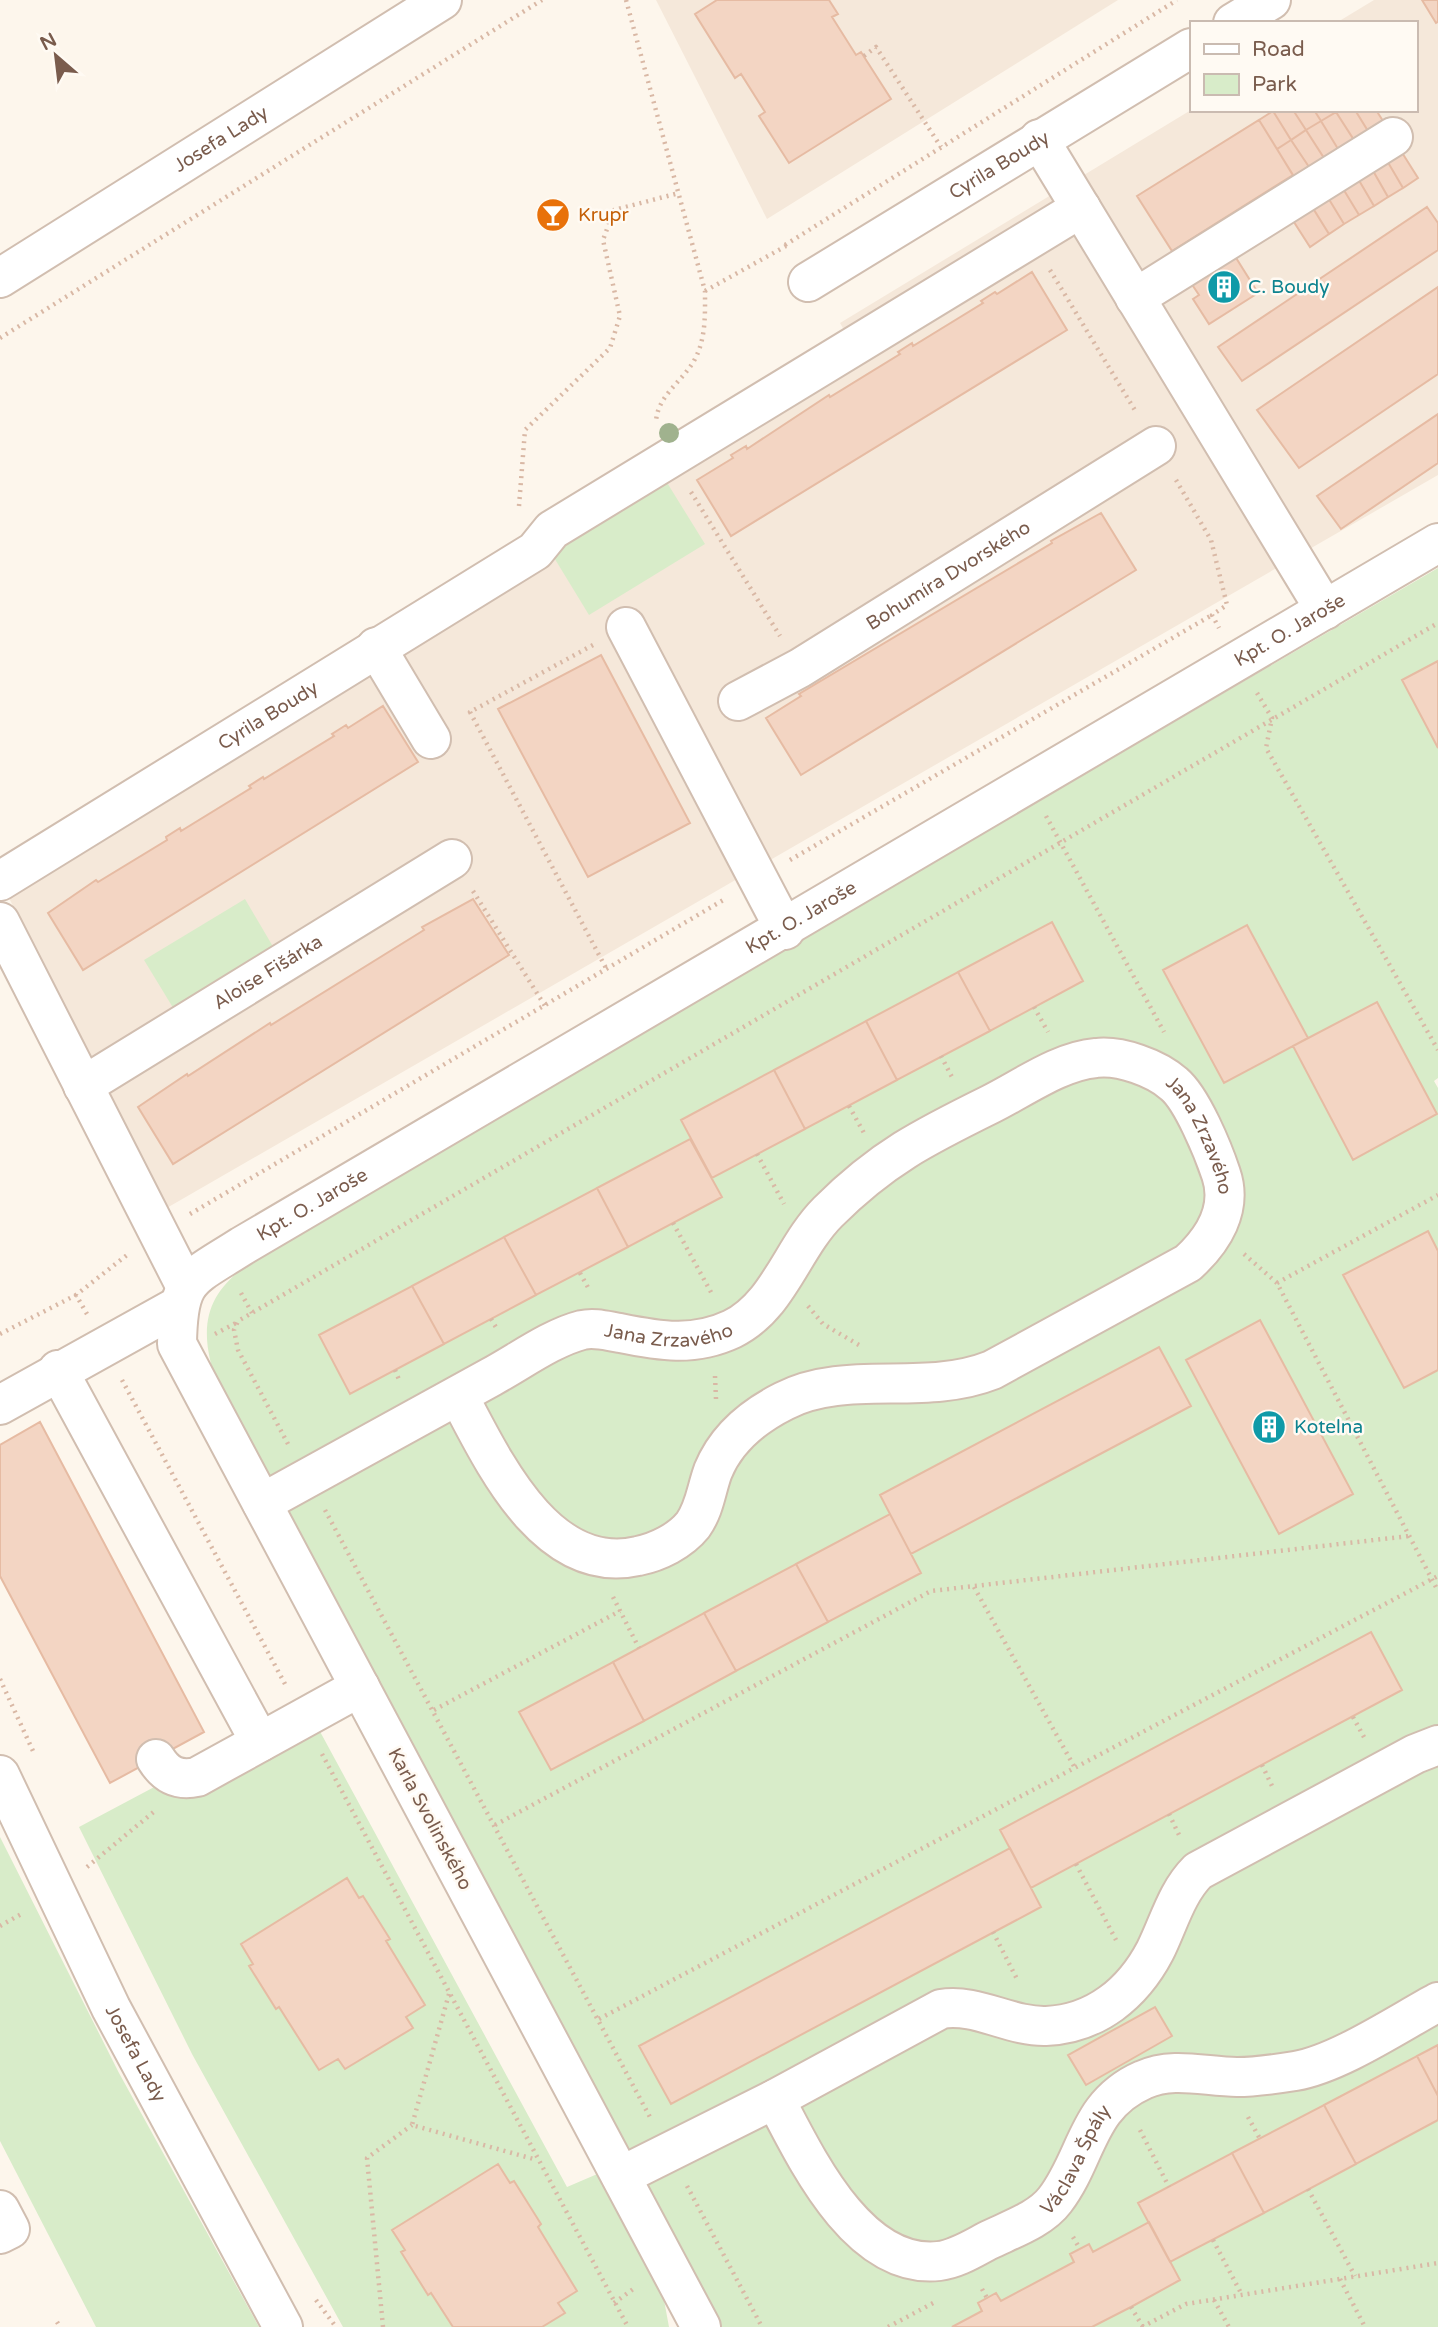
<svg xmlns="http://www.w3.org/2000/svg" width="1438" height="2327" viewBox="0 0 1438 2327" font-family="'Varela Round',sans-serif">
	<rect width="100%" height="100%" fill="#fdf6ec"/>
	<!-- residential -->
	<path fill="#f5e8da" d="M656 0H1118L767 219Z
		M1374 0H1438V475L165 1209 8 896 545 568 537 527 847 335 840 323 1191 110H1415V23H1336Z"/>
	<!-- green -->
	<path fill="#d8ecc9" d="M666 481 705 544 589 615 550 551Z
		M1438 568V1078L1434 1081 1438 1088V2327H719L214 1374C193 1307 220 1280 274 1247Z
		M245 899 275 950 175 1011 144 960Z
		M317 1726 567 2187 602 2172 664 2300 669 2327H343L192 2054 79 1827 158 1785Z
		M0 1837 119 2073 259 2327H96L0 2141Z"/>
	<!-- building -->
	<path fill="#f3d5c3" stroke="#e6bba3" stroke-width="2" d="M717 0H829L838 14 832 17 856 55 861 52 891 99 789 163 759 116 765 112 741 74 735 78 695 14Z
		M1422 0H1438V22L1436 23Z
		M1293 110H1314L1321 121 1306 130Z
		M1293 110 1306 130 1291 140 1273 111Z
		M1314 110H1335L1336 112 1321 121Z
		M1355 110H1376L1383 121 1368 131Z
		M1355 110 1368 131 1354 140 1336 112Z
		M1273 111 1291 140 1277 149 1259 120Z
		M1336 112 1354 140 1338 149 1321 121Z
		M1259 120 1293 175 1172 251 1137 196Z
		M1321 121 1338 149 1324 158 1306 130Z
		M1306 130 1324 158 1309 167 1291 140Z
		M1291 140 1309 167 1294 177 1277 149Z
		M1401 151 1418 178 1403 188 1386 159Z
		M1386 159 1403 188 1388 197 1372 169Z
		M1372 169 1388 197 1374 206 1357 177Z
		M1357 177 1374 206 1359 215 1342 187Z
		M1342 187 1359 215 1344 224 1327 196Z
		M1327 196 1344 224 1329 234 1311 205Z
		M1311 205 1329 234 1310 247 1292 219Z
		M1427 207 1438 223V250L1242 381 1218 347Z
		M1233 253 1258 293 1209 324 1193 299 1199 295 1189 280Z
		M1032 272 1067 330 731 536 697 480 733 458 731 455 746 446 747 449 829 395 830 397 900 354 898 352 912 343 913 346 983 303 981 301 995 292 997 294Z
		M1438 287V374L1299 468 1257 410Z
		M1438 414V463L1341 529 1317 496Z
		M1101 513 1136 570 801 775 766 718 801 696 799 694 1052 543 1051 541Z
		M601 655 690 823 588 877 498 709Z
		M1438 661V748L1402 680Z
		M383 706 418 762 83 970 48 913 96 880 98 882 167 840 166 837 180 828 181 831 251 788 249 786 263 777 264 779 334 736 332 734 346 725 348 728Z
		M473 899 509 955 173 1164 138 1107 187 1074 188 1076 270 1023 271 1025 424 930 422 927Z
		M1052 922 1083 981 990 1031 958 972Z
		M1247 925 1308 1038 1224 1083 1163 970Z
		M958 972 990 1031 897 1080 866 1021Z
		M1377 1002 1437 1114 1353 1160 1293 1046Z
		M866 1021 897 1080 805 1129 774 1070Z
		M774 1070 805 1129 712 1178 681 1120Z
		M690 1139 722 1197 628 1247 597 1188Z
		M597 1188 628 1247 536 1295 504 1237Z
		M1428 1231 1438 1251V1370L1404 1388 1343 1275Z
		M504 1237 536 1295 444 1344 412 1286Z
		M412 1286 444 1344 350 1394 319 1335Z
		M1260 1320 1353 1494 1279 1534 1186 1360Z
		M1159 1347 1191 1406 911 1554 880 1495Z
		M40 1422 204 1732 110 1783 0 1576V1445Z
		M890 1514 921 1573 828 1622 796 1564Z
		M796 1564 828 1622 736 1671 704 1613Z
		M704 1613 736 1671 644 1721 613 1662Z
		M1371 1632 1402 1690 1031 1888 1000 1830Z
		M613 1662 644 1721 551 1770 519 1712Z
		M1010 1848 1041 1907 671 2104 639 2046Z
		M347 1878 359 1898 363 1896 390 1939 386 1941 425 2005 406 2017 413 2028 345 2069 338 2059 319 2070 279 2007 276 2009 249 1966 253 1964 241 1944Z
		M1155 2007 1172 2036 1086 2085 1068 2055Z
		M1438 2045V2096L1417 2056Z
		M1417 2056 1438 2096V2120L1356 2164 1324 2105Z
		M1324 2105 1356 2164 1264 2213 1232 2153Z
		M1232 2153 1264 2213 1170 2262 1138 2203Z
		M498 2164 510 2183 514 2181 541 2224 538 2227 577 2291 558 2303 565 2313 542 2327H453L431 2293 428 2295 401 2252 405 2250 392 2230Z
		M1149 2222 1180 2280 1131 2307 1092 2327H952L982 2311 978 2303 996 2293 1001 2301 1074 2262 1070 2254 1089 2244 1093 2252Z"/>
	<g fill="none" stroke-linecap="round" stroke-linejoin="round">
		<!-- minor casing -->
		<g stroke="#d1beb0" stroke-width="42">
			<g id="minor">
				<path d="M1233 23 1271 0"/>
				<path d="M1039 139 1325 610"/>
				<path id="s1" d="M0 278 442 0"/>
				<path id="s2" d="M808 282 1191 48"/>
				<path d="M1135 298 1393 137"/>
				<path d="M626 627 785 930"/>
				<path d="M376 647 431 739"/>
				<path id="s3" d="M738 701 800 668 1156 446"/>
				<path id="s4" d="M0 881 535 551 552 530 1081 208"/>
				<path d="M0 922 185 1285"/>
				<path id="s5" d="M83 1086 452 859"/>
				<path d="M58 1370 260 1742"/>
				<path d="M0 1405 178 1306"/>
				<path id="s6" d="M262 1503C338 1461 415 1419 491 1377 519 1362 551 1338 582 1330 595 1327 607 1331 620 1333 659 1341 694 1347 732 1329 779 1306 792 1248 828 1212 882 1158 924 1137 991 1104 1023 1088 1060 1061 1096 1058 1120 1055 1156 1068 1174 1084 1192 1099 1213 1150 1221 1174 1233 1209 1213 1240 1188 1263L992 1370C924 1397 846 1369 784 1401 754 1416 726 1439 713 1471 706 1490 705 1508 693 1525 680 1541 658 1552 638 1556 546 1577 493 1461 458 1395"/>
				<path d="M156 1759C166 1775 178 1781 197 1777L360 1687"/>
				<path id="s7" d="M0 1775 111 2008 283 2327"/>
				<path id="s8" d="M775 2099C806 2158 858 2270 939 2261 956 2259 972 2249 987 2241 1009 2230 1040 2220 1055 2200 1088 2157 1086 2105 1143 2080 1173 2066 1206 2077 1237 2077 1257 2077 1276 2074 1295 2071 1338 2064 1399 2023 1438 2002"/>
				<path d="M621 2176 775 2099 941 2009C977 2003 1010 2027 1046 2026 1096 2024 1133 1993 1155 1951 1169 1923 1176 1893 1198 1871L1415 1754 1438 1745"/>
				<path d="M0 2210 10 2229 0 2234"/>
				<path id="s9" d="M701 2327 177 1344C178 1277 189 1280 242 1246L1438 543"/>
			</g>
		</g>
		<!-- path -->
		<path stroke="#d9b8a5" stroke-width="4.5" stroke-dasharray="2 5" stroke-linecap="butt" d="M626 0 705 291C705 314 706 336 696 357 685 380 657 395 656 422
			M864 56 876 47 941 147
			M785 245 1177 0
			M1050 270 1136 412
			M705 291 786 246
			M0 338 542 0
			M1176 480 1211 540 1227 605 1212 615 1219 628
			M691 492 780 636
			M519 506 525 430 610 348 620 316 603 240 614 210 679 193
			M593 645 470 712 607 970
			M1257 693 1272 718 1266 748 1438 1050
			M1046 816 1164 1032
			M790 860 1212 615
			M473 891 545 1006
			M1034 1007 1048 1032
			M941 1056 953 1079
			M849 1106 864 1133
			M757 1154 784 1204
			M190 1214 725 899
			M673 1223 712 1294
			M1244 1254 1277 1283 1438 1591
			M580 1273 590 1291
			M1277 1283 1438 1195
			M241 1293 252 1313
			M808 1306 823 1324 859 1345
			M87 1314 76 1295 127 1255
			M491 1319 497 1329
			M0 1334 76 1295
			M215 1334 238 1322
			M395 1370 400 1382
			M715 1376 716 1399
			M122 1380 285 1684
			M288 1444 238 1350 234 1330 238 1321 1438 623
			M325 1510 651 2119
			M974 1587 1075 1768
			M613 1597 639 1648
			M0 1679 33 1751
			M434 1710 620 1611
			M1353 1717 1365 1739
			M322 1754 628 2327
			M1262 1765 1273 1788
			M1169 1814 1181 1839
			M495 1825 931 1591 1409 1536
			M1076 1864 1116 1940
			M87 1867 156 1810
			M0 1926 23 1913
			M993 1932 1018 1981
			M449 1994 412 2125 537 2160
			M599 2019 1438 1576
			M1248 2117 1260 2139
			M1140 2130 1169 2187
			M687 2186 762 2327
			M1308 2189 1355 2276
			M1073 2237 1080 2249
			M1213 2240 1242 2295
			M1340 2279 1365 2327
			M982 2289 987 2298
			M316 2300 336 2327
			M1214 2300 1229 2327
			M614 2303 636 2287
			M1131 2307 1143 2327
			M57 2322 60 2327
			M383 2327 367 2158 412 2125
			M888 2327 937 2301
			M1142 2327 1186 2304 1438 2263"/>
		<!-- minor -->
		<use href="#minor" stroke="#fff" stroke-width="38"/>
	</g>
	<!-- trees -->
	<circle fill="#a0b28e" cx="669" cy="433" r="10"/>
	<!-- icons -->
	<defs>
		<g id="bar-disc" transform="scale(1.75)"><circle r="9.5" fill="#e8710a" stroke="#fffaf3"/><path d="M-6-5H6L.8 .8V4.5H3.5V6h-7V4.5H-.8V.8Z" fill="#fff"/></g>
		<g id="building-disc" transform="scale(1.75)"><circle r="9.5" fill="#0f9aa8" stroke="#fffaf3"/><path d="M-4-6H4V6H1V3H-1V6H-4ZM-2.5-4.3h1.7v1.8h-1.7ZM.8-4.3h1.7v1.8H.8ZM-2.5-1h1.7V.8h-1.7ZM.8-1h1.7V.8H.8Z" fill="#fff"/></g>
	</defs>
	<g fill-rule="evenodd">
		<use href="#bar-disc" x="553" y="215"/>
		<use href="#building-disc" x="1224" y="287"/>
		<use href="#building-disc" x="1269" y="1427"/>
	</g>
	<g text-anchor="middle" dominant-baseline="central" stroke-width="5" stroke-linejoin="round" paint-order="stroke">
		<!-- street labels -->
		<g font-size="19" fill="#7a5c4d" stroke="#fffaf3">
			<text stroke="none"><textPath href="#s1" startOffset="261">Josefa Lady</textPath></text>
			<text stroke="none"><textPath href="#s2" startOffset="224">Cyrila Boudy</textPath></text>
			<text stroke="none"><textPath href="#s3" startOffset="245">Bohumíra Dvorského</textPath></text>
			<text stroke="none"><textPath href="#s9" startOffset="2457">Kpt. O. Jaroše</textPath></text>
			<text stroke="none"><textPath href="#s4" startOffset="315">Cyrila Boudy</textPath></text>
			<text stroke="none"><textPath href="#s9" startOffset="1890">Kpt. O. Jaroše</textPath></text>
			<text stroke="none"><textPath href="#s5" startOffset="217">Aloise Fišárka</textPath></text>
			<text stroke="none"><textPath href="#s6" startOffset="1124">Jana Zrzavého</textPath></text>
			<text stroke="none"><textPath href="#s9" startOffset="1323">Kpt. O. Jaroše</textPath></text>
			<text stroke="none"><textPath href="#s6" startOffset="452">Jana Zrzavého</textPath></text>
			<text transform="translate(430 1819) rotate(62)">Karla Svolinského</text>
			<text stroke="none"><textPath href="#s7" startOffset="310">Josefa Lady</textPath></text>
			<text stroke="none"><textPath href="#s8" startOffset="422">Václava Špály</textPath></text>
		</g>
		<!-- food labels -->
		<g font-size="19" fill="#c56008" stroke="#fffaf3" text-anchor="start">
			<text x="578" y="215">Krupr</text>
		</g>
		<!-- culture labels -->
		<g font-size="19" fill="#0d838f" stroke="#fffaf3" text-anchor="start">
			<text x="1248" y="287">C. Boudy</text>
			<text x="1294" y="1427">Kotelna</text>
		</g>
	</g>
	<!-- legend -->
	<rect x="1190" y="21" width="228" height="91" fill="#fffaf3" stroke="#cabbb1" stroke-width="2"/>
	<rect x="1204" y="44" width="35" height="10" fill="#ffffff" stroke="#cabbb1" stroke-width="2"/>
	<text x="1252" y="56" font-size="21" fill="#7a5c4d">Road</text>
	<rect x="1204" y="74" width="35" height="21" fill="#d8ecc9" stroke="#cabbb1" stroke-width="2"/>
	<text x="1252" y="91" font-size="21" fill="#7a5c4d">Park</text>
	<!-- north arrow -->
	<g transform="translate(56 56) rotate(332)" stroke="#fffaf3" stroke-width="5" paint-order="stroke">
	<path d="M0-5L12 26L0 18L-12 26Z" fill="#7a5c4d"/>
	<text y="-10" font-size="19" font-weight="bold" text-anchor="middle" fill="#7a5c4d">N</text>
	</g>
</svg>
